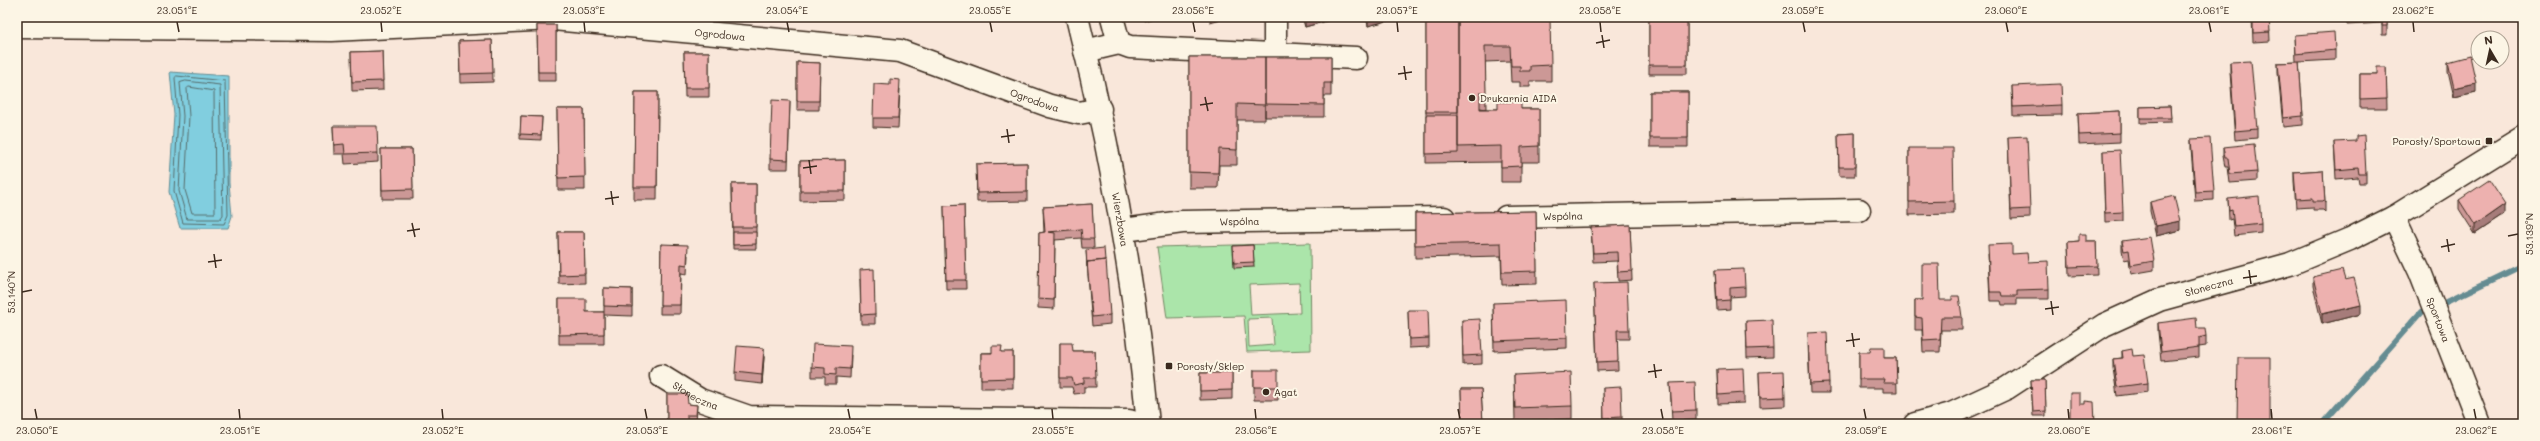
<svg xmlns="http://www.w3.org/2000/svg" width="2540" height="441" viewBox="0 0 2540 441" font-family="Mali,sans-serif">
	<rect width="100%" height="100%" fill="#f9e7da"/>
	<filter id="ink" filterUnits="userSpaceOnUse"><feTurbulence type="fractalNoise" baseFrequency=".025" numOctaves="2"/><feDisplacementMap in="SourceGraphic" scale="8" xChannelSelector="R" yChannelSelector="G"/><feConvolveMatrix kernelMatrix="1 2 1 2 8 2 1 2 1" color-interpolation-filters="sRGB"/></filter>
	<g filter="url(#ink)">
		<!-- green -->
		<path fill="#abe5aa" stroke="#738864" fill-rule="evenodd" d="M1310 243 1311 350 1247 352 1244 316 1167 318 1157 247ZM1299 283 1300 313 1251 315 1249 285ZM1272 318 1274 345 1249 347 1248 319Z"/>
		<!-- water -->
		<path fill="#81cedf" stroke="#658c92" d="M170 72 229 76V183L232 216 228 228H180L169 192 174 115Z"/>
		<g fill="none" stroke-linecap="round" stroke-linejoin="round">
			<!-- shore -->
			<path stroke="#576c6b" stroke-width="1" d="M177 76 225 81 228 215 224 224 183 223 174 191 178 115 175 78Z
				M186 81 220 85 223 215 220 219H187L179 191 183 116 180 83Z
				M189 87 214 91 215 213H192L185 190 189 116 187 89Z"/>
			<!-- stream -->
			<path stroke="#658c92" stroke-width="6" d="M2444 303 2523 265
				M2322 424 2421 312"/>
			<!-- street casing -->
			<g stroke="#3b2a1e" stroke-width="25">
				<g id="street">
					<path d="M1112 17 1119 43 1130 47 1356 58"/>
					<path id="s1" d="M17 27 332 30 553 19 900 51 1050 106 1079 113 1100 109"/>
					<path d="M1085 51 1119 43"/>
					<path d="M1275 52V17"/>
					<path id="s2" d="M1506 217 1859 210"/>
					<path id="s3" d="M2394 217 2420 272 2479 424"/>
					<path id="s4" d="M1124 230 1182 222 1444 218"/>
					<path id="s5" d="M661 376 700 400 749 417 1129 421 1139 424"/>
					<path id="s6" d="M1915 424 1951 414 2007 388 2104 325 2159 300 2290 264 2350 239 2394 217 2523 137"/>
				</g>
			</g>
			<!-- secondary casing -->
			<g stroke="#3b2a1e" stroke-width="25">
				<g id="secondary">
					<path id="s7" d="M1077 17C1111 151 1135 286 1148 424"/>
				</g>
			</g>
			<!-- street -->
			<use href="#street" stroke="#fcf5e5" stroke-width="22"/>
			<!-- secondary -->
			<use href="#secondary" stroke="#fcf5e5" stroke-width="22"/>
		</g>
		<!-- wall -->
		<path fill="#cc9896" stroke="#3b2a1e" d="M1302 17H1341L1305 27Z
			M1366 17H1398V18L1368 26Z
			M1458 17 1466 20 1551 65V81H1530V87H1520V82H1511L1510 61 1485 62 1486 109 1480 108V109H1539V162H1521V182H1501V162L1426 163V20H1458Z
			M2252 17H2269L2270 41 2253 42Z
			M2347 17H2387V35H2382V23L2347 25Z
			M1649 19H1687V74H1649Z
			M537 25H556V81H538Z
			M2295 35 2335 50V60L2299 62 2303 116V125L2283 127 2278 72V63L2296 62Z
			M492 40 493 82 460 83 459 41Z
			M382 51 383 90 352 91 351 52Z
			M684 52H709V97H685Z
			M1189 57H1265V120H1237V165H1219L1218 188H1189Z
			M1265 57H1331V96H1324V117H1265Z
			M797 62 820 63 819 110H797Z
			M2230 62 2257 129V138L2235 140 2230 72Z
			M2448 62 2476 92 2454 97 2448 71Z
			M2386 67 2387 108H2360V74H2377Z
			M2012 86 2062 105V115L2013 116Z
			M900 89 898 128 873 127V118Z
			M635 92H658L657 200H634Z
			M1650 92H1688V147H1650Z
			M790 101 788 169H770V159Z
			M2170 106 2171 122 2140 123V107Z
			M557 109H584L585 190H558Z
			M2120 111V142L2079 144 2078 113Z
			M521 116 542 117 541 140 520 139Z
			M333 126 378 153V162L345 164 344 154H334Z
			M1855 133V176H1839L1838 134Z
			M2008 137 2030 209V218L2011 219Z
			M2191 139 2214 191V200L2195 201 2191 148Z
			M2334 142 2366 174V183H2359L2358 177 2336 179Z
			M2223 147 2257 172V181L2230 183 2228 167H2225L2223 156Z
			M1909 148 1954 201V214L1909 215Z
			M381 149H412L413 199H382Z
			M2103 151 2123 212V221L2105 222Z
			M845 160V200L800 201V161Z
			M1027 163V201L977 202 976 164Z
			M2323 170 2325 203V212L2323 210H2313V207L2296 208 2294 181V172Z
			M2523 171V187L2520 182V173Z
			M732 184H756V249H733Z
			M2228 199 2261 224V233L2234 236 2232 219 2229 220Z
			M2459 200 2505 214 2475 234 2459 209Z
			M2150 202 2180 230 2156 236 2150 211Z
			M1092 204 1094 248H1082L1081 238 1055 240 1054 309 1038 308 1039 233 1044 232 1043 207Z
			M964 205 966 289H946L944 206Z
			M1536 211 1537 284 1502 285 1501 256 1415 258V213Z
			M1630 225 1632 280 1618 281 1617 261 1593 262 1591 227Z
			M558 232H584L585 283 559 284Z
			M2079 241H2096L2097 275 2069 276 2068 242Z
			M2122 241 2154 261V270L2131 274 2129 259 2124 260 2122 250Z
			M661 244 688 255 687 274 681 273 680 314H660Z
			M1253 245 1254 267 1234 268 1233 246Z
			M1086 250 1110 315V324L1092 326Z
			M1988 254H2012L2028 262 2049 289V299H2017V305H2002L2001 301H1990Z
			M1715 270 1745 287V296L1730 297V309L1717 310Z
			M2313 277 2345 280 2361 314 2322 324 2313 286Z
			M860 279 875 314V324H861Z
			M1594 283 1629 330V339H1617L1618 370 1597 371Z
			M604 288 632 289V316L604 315V344H559V299L586 312H604Z
			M1915 300H1940L1962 317V330H1941L1940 352H1923L1922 330H1915Z
			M1493 303 1567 338V348L1494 351Z
			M1408 310 1429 338V347L1409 348Z
			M1462 320 1482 355V364L1463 365Z
			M1746 321 1773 348V357L1747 358Z
			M2158 323 2197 328 2206 336V346L2199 347V357L2161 361 2158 332Z
			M1808 342 1829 383V393H1810Z
			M1060 343 1073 351H1095L1096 387H1084V393L1074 394 1072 387H1060Z
			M2122 351 2133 356 2148 383V392L2117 396 2113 368V359L2122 358Z
			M1013 352V388H981V353Z
			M1859 352 1884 358H1896L1897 392H1883V388H1859Z
			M851 355 850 378 836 377V384H825V377H812V367Z
			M764 357 762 384 735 381V372Z
			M1717 369 1744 393V403L1718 404Z
			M1254 370 1278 387V400H1254Z
			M1759 372 1785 397V406L1760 407Z
			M1200 373H1232V399L1200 400Z
			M1514 375 1572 406V419L1515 421Z
			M2031 380H2045L2046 416H2033Z
			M1670 383 1696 410V420L1672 421Z
			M1603 388 1622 417V424H1604Z
			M1461 389H1481L1483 424H1462Z
			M667 394 688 404 697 405 696 424H667Z"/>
		<!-- shaded-wall -->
		<path fill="#a67c7a" stroke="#3b2a1e" d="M1144 17H1157L1144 21Z
			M1210 17H1228L1210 22Z
			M1307 17H1341L1305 27V18Z
			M1368 17H1398V18L1368 26Z
			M2476 83V92L2454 97V88Z
			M2505 204V214L2475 234V225Z
			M2180 221V230L2156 236V226Z
			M2361 305V314L2322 324V314Z
			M764 348V357L762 384V375Z"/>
		<!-- building -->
		<path fill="#edb1af" stroke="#3b2a1e" d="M1458 17H1466V20L1550 19 1551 65 1530 66V71H1520V66H1511L1510 46H1485L1486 93H1480V109H1498V102H1521V109H1539V146L1521 147V166L1501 167V146L1458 147Z
			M2253 17H2269L2270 32 2253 33Z
			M2383 17H2387V26H2382Z
			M1649 19H1687V65H1649Z
			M1426 20H1458V112H1426Z
			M537 25H556V72H538Z
			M2334 32 2335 50 2296 54 2295 35Z
			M492 40 493 73 460 74 459 41Z
			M382 51 383 81 352 82 351 52Z
			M684 52H709V88H685Z
			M2470 56 2476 83 2454 88 2448 62Z
			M1189 57H1265V105L1237 104V150L1219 149 1218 173 1189 172Z
			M1265 57H1331V83H1324V105L1265 104Z
			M2251 61 2257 129 2235 131 2230 62Z
			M797 62 820 63 819 101H797Z
			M2299 62 2303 116 2283 118 2278 63Z
			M2377 67H2386L2387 98 2360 99V74H2377Z
			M890 79 900 80 898 118H873L874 84 890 85Z
			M2061 84 2062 105 2013 107 2012 86Z
			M635 92H658L657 187H634Z
			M1650 92H1688V138H1650Z
			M772 100 790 101 788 160 770 159Z
			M2170 106 2171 118H2140V107Z
			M557 109H584L585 177 558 178Z
			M2120 111V133L2079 135 2078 113Z
			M1426 115H1458V153L1426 154Z
			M521 116 542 117 541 135 520 134Z
			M333 126H377L378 153 345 154 344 144 334 145Z
			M1855 133V167H1839L1838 134Z
			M2364 135 2366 174H2359L2358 168 2336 170 2334 142 2356 141V136Z
			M2027 136 2030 209 2011 210 2008 137Z
			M2210 138 2214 191 2195 192 2191 139Z
			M2254 144 2257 172 2230 174 2228 158H2225L2223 147Z
			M1909 148H1953L1954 201 1909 202Z
			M381 149H412L413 189 382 190Z
			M2120 150 2123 212 2105 213 2103 151Z
			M845 160V191H800V161Z
			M1027 163V192L977 193 976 164Z
			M2323 170 2325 203 2323 201H2313V198L2296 199 2294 172Z
			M2523 171V178L2520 173Z
			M2489 180 2505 204 2475 225 2459 200Z
			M732 184H756V227H733Z
			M2174 196 2180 221 2156 226 2150 202Z
			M2259 196 2261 224 2234 227 2232 210 2229 211 2228 199Z
			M1092 204 1094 239H1082L1081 229 1048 232 1055 233 1054 300 1038 299 1039 233 1045 232 1043 207Z
			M964 205 966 280H946L944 206Z
			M1536 211 1537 271 1502 272 1501 243 1415 245V213Z
			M1630 225 1632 271 1618 272 1617 252 1593 253 1591 227Z
			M558 232H584L585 274 559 275Z
			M733 232H756V244L733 245Z
			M2079 234H2086V241H2096L2097 266 2069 267 2068 242 2079 241Z
			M2150 237 2154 261 2131 265 2129 250 2124 251 2122 241Z
			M661 244 688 245 687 265 681 264 680 305H660Z
			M2012 244V254L2027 253 2028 262 2048 261 2049 289 2017 290V296H2002L2001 292H1990L1988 245Z
			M1253 245 1254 262 1234 263 1233 246Z
			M1104 248 1105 260 1087 262V267L1086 250Z
			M1106 260 1110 315 1092 317 1087 262Z
			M1922 264H1939L1940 300H1952V296H1959L1962 317H1941L1940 339 1923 340 1922 318 1915 317V300H1922Z
			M874 269 875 314 861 315 860 270Z
			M1744 269 1745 287 1730 288V300L1717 301 1715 270Z
			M2342 270 2345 280 2354 278 2361 305 2322 314 2313 277Z
			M1627 282 1629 330H1617L1618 361 1597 362 1594 283Z
			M604 288 632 289V307L604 306Z
			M559 299H586V312H604V334L559 335Z
			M1566 300 1567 338 1494 341 1493 303Z
			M1408 310H1428L1429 338 1409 339Z
			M2196 318 2197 328H2205L2206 336 2199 338V347L2161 352 2158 323Z
			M1480 319 1482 355 1463 356 1462 320Z
			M1772 320 1773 348 1747 349 1746 321Z
			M1827 332 1829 383 1810 384 1808 333Z
			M1060 343H1072L1073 351H1095L1096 378H1084V383L1074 385 1072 378H1060Z
			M813 344 851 346 850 369 836 368V375L825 374V368L812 367Z
			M737 346 764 348 762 375 735 372Z
			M992 346H1002L1001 352H1013V378L981 379V353H992Z
			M1871 347H1884V358H1896L1897 383H1883L1884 379H1859V352H1870Z
			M2132 349 2133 356 2144 355 2148 383 2117 387 2113 359 2123 358 2122 351Z
			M2238 357H2270V424H2237Z
			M1743 368 1744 393 1718 395 1717 369Z
			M1254 370H1278V387H1254Z
			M1784 371 1785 397 1760 398 1759 372Z
			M1571 372 1572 406 1515 408 1514 375Z
			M1200 373H1232V390L1200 391Z
			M2031 380H2045L2046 411 2033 412Z
			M1695 382 1696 410 1672 411 1670 383Z
			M1621 387 1622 417 1604 418 1603 388Z
			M1461 389H1481L1483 423 1462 424Z
			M2070 393H2080V404H2085V401L2094 402 2095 424H2070Z
			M667 394H687L688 404 697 405 696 415H687V423L667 422Z"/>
	</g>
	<!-- ticks -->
	<path fill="none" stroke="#3b2a1e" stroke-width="1.5" d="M177 22 179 32M381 22 382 32M584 22 585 32M787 22 789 32M990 22 992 32M1193 22 1195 32M1397 22 1398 32M1600 22 1601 32M1803 22 1805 32M2006 22 2008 32M2209 22 2211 32M2413 22 2414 32M1602 35 1604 48M1596 43 1610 40M1404 66 1406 80M1398 74 1412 72M1205 97 1208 111M1200 105 1213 103M1007 129 1009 143M1001 137 1015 135M809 160 811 174M803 168 817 166M611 191 613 205M605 199 619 197M412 223 415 237M407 231 420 229M2508 236 2518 234M2447 239 2449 252M2441 247 2455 244M214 254 216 268M208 262 222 260M2249 270 2251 284M2243 278 2257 276M22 292 32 290M2051 301 2053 315M2045 309 2059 307M1852 333 1854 347M1846 341 1860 339M1654 364 1656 378M1648 372 1662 370M35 409 37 419M239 409 240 419M442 409 443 419M645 409 647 419M848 409 850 419M1052 409 1053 419M1255 409 1256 419M1458 409 1460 419M1661 409 1663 419M1864 409 1866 419M2068 409 2069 419M2271 409 2272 419M2474 409 2476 419"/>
	<!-- markers -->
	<g fill="#3b2a1e" stroke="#fcf5e5" stroke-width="1.5">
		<circle cx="1472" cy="98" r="4"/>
		<rect x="2485" y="137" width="8" height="8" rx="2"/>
		<rect x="1165" y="362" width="8" height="8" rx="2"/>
		<circle cx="1266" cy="392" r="4"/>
	</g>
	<g text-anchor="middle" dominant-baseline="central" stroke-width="4" stroke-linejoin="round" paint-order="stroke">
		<!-- street labels -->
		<g font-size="10" fill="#3b2a1e" stroke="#fcf5e5">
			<text stroke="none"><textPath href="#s1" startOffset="704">Ogrodowa</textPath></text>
			<text stroke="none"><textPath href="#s1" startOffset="1028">Ogrodowa</textPath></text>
			<text stroke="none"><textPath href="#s2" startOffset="57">Wspólna</textPath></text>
			<text stroke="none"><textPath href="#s7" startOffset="207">Wierzbowa</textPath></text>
			<text stroke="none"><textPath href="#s4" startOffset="116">Wspólna</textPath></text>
			<text stroke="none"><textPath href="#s6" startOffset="327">Słoneczna</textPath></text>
			<text stroke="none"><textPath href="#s3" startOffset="112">Sportowa</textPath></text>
			<text stroke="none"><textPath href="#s5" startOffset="40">Słoneczna</textPath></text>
		</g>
		<!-- poi labels -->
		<g font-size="10" fill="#3b2a1e" stroke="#fcf5e5" text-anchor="start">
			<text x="1480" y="98">Drukarnia AIDA</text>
			<text x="2481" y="141" text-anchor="end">Porosły/Sportowa</text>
			<text x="1177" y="366">Porosły/Sklep</text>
			<text x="1274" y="392">Agat</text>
		</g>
	</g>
	<!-- margin -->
	<rect width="2540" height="441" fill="none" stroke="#fcf5e5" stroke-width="44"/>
	<!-- north arrow -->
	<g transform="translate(2490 50) rotate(351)"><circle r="19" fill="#fcf5e5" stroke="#afa495"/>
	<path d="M0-3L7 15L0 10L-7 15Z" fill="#3b2a1e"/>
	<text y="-6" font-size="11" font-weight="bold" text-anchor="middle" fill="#3b2a1e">N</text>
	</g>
	<rect x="22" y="22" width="2496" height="397" fill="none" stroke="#3b2a1e" stroke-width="1.5"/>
	<g font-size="10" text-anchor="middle" fill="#3b2a1e">
		<text x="177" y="14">23.051°E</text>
		<text x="381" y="14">23.052°E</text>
		<text x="584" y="14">23.053°E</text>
		<text x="787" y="14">23.054°E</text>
		<text x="990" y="14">23.055°E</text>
		<text x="1193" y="14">23.056°E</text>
		<text x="1397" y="14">23.057°E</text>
		<text x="1600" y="14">23.058°E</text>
		<text x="1803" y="14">23.059°E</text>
		<text x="2006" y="14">23.060°E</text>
		<text x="2209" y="14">23.061°E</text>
		<text x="2413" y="14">23.062°E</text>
		<text transform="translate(2529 234) rotate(-90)" y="4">53.139°N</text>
		<text transform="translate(11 292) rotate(-90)" y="4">53.140°N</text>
		<text x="37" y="434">23.050°E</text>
		<text x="240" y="434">23.051°E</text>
		<text x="443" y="434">23.052°E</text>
		<text x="647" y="434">23.053°E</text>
		<text x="850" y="434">23.054°E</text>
		<text x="1053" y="434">23.055°E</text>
		<text x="1256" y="434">23.056°E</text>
		<text x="1460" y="434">23.057°E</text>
		<text x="1663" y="434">23.058°E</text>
		<text x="1866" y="434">23.059°E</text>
		<text x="2069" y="434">23.060°E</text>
		<text x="2272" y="434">23.061°E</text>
		<text x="2476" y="434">23.062°E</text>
	</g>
</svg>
